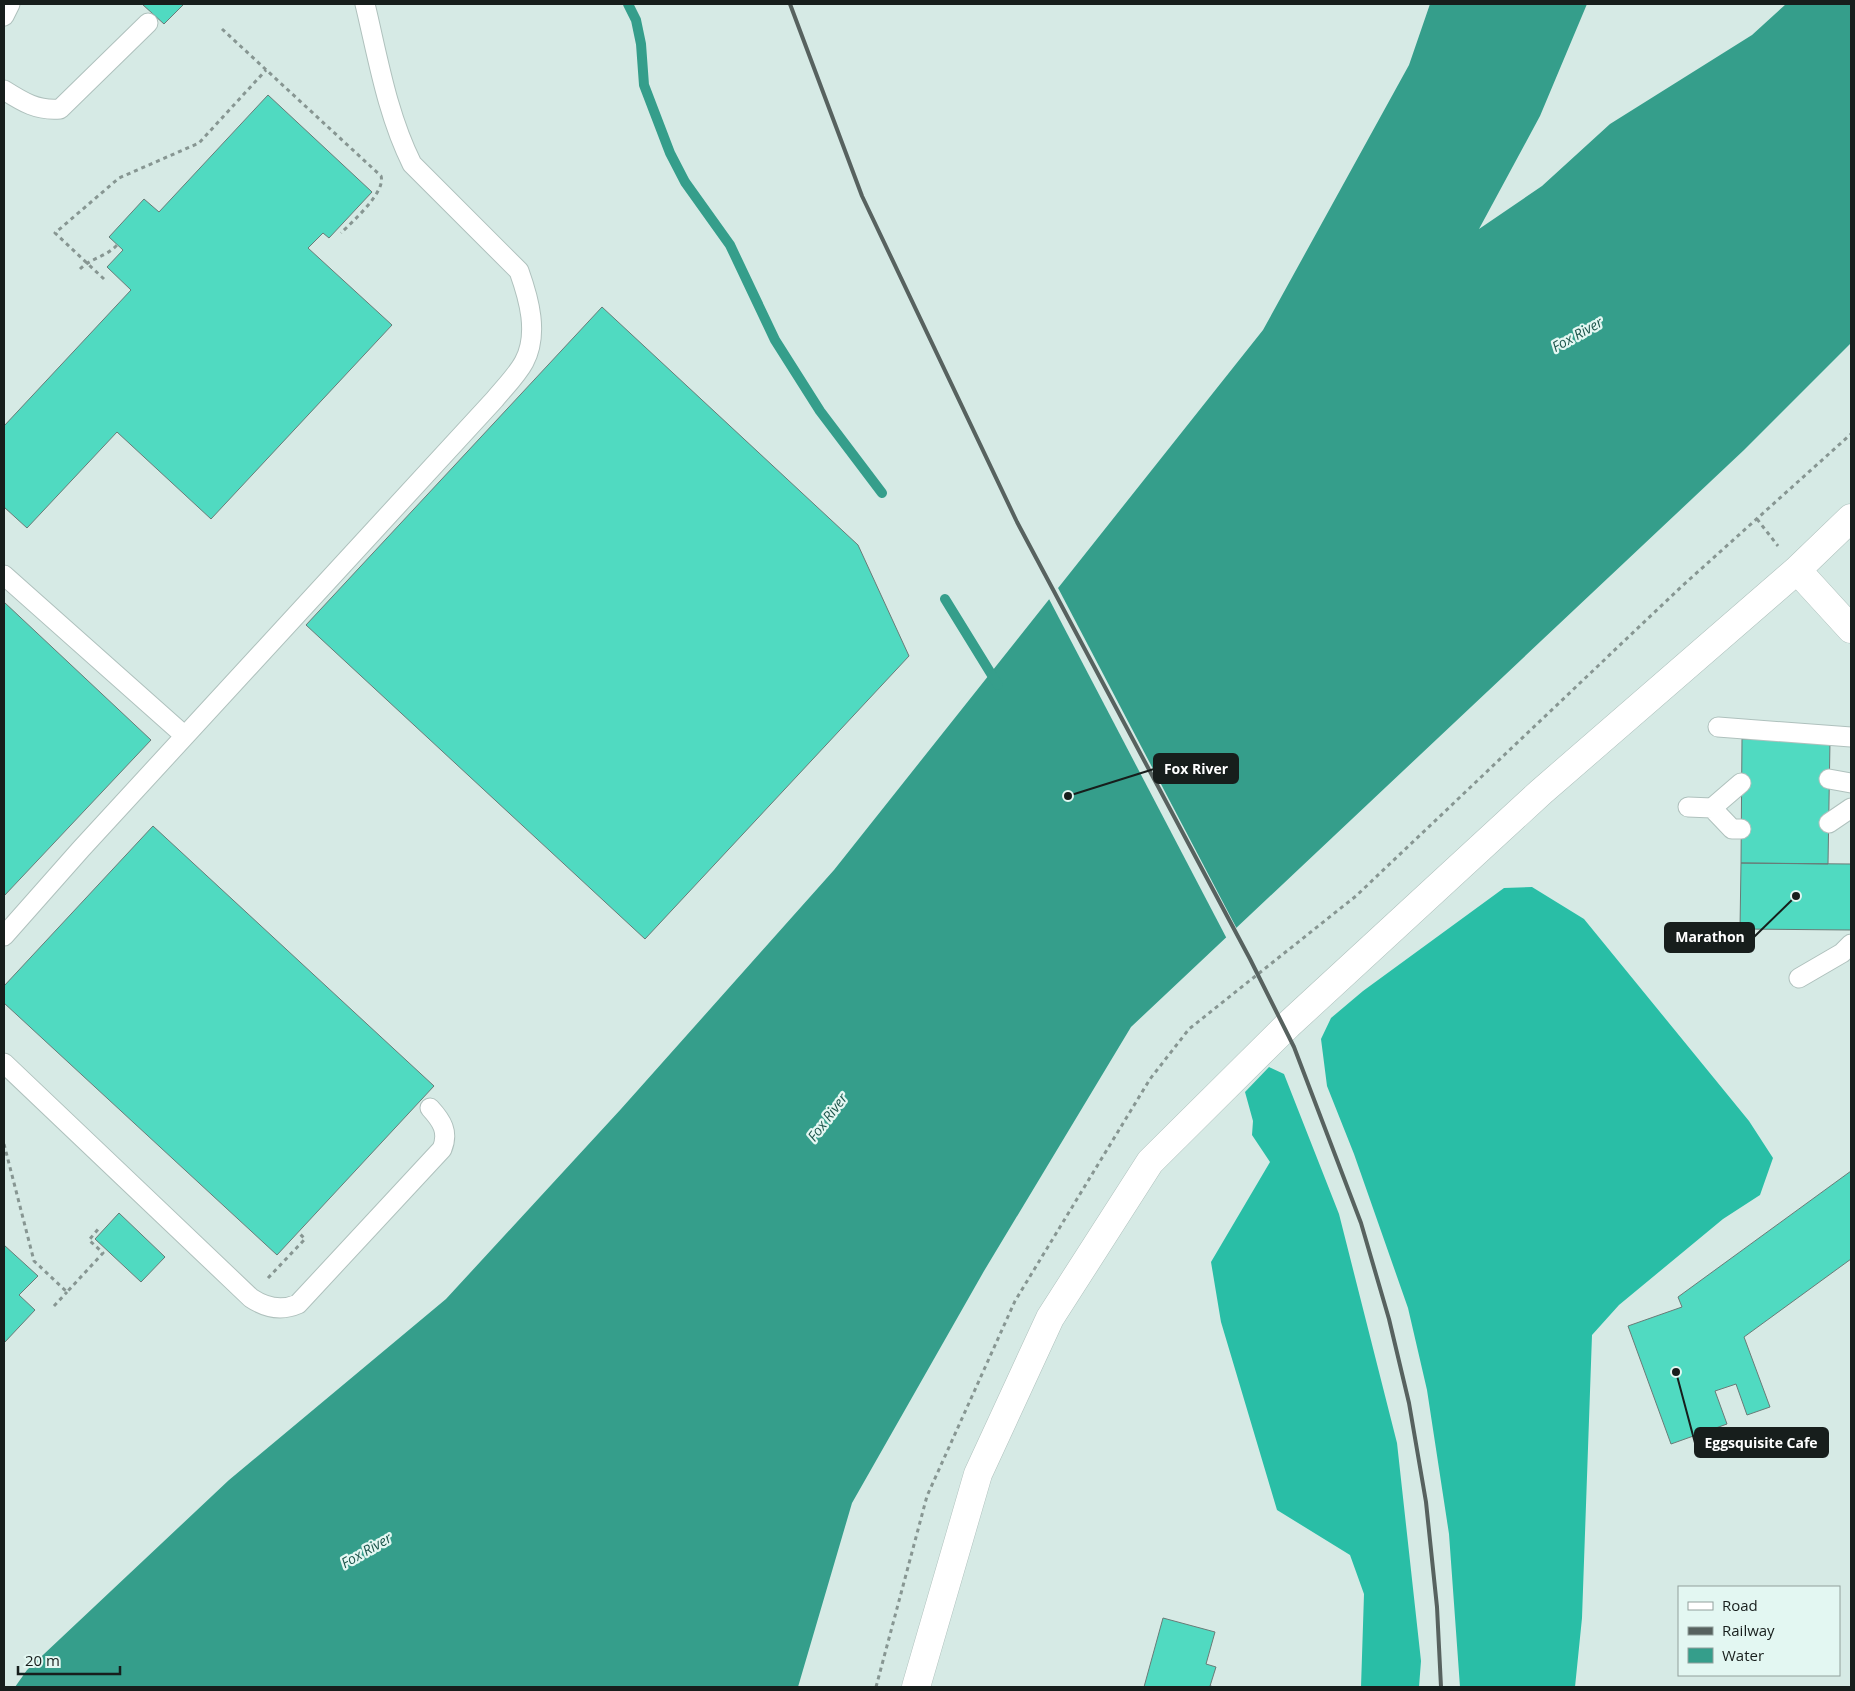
<svg xmlns="http://www.w3.org/2000/svg" width="1855" height="1691" viewBox="0 0 1855 1691" font-family="'Open Sans',sans-serif">
	<rect width="100%" height="100%" fill="#d6eae5"/>
	<!-- forest -->
	<path fill="#29bea6" d="M1532 887 1584 919 1749 1121 1773 1158 1760 1195 1723 1219 1619 1305 1592 1335 1582 1618 1575 1687H1460L1449 1534 1427 1390 1408 1308 1354 1154 1327 1086 1321 1039 1331 1018 1363 991 1504 888Z
		M1269 1067 1284 1074 1339 1214 1397 1443 1421 1661 1419 1687H1361L1364 1594 1350 1555 1277 1510 1221 1322 1211 1262 1270 1162 1252 1135 1253 1121 1245 1092Z"/>
	<!-- water -->
	<path fill="#359e8b" d="M1430 4H1587L1540 116 1479 229 1542 186 1610 124 1752 35 1786 4H1851V343L1744 450 1131 1027 984 1271 852 1503 798 1687H15L27 1670 229 1480 446 1299 621 1109 834 870 1263 330 1409 65Z"/>
	<!-- pier -->
	<path fill="#d6eae5" d="M1057 586 1237 929 1227 939 1048 597Z"/>
	<g fill="none" stroke-linecap="round" stroke-linejoin="round">
		<!-- stream -->
		<path stroke="#359e8b" stroke-width="10" d="M628 4 636 20 641 44 644 85 670 153 685 182 730 245 775 340 820 411 882 493
			M945 599 998 685"/>
	</g>
	<!-- building -->
	<path fill="#50dac1" stroke="#697b77" d="M142 4H184L164 24Z
		M268 95 372 192 329 238 323 233 308 248 392 325 211 519 117 432 27 528 4 507V426L131 290 107 267 123 250 109 237 144 199 159 212Z
		M602 307 858 545 909 656 645 939 306 625Z
		M4 602 151 740 4 896Z
		M1742 739 1830 740 1828 864 1741 863Z
		M153 826 434 1086 277 1255 4 1003V986Z
		M1741 863 1851 864V930L1740 929Z
		M1851 1171V1259L1744 1337 1770 1407 1747 1415 1736 1384 1715 1391 1727 1424 1671 1444 1628 1326 1682 1307 1678 1297Z
		M119 1213 165 1257 141 1282 95 1239Z
		M4 1245 38 1276 19 1295 35 1310 4 1343Z
		M1163 1618 1215 1632 1206 1664 1216 1667 1210 1686 1215 1687H1144Z"/>
	<g fill="none" stroke-linecap="round" stroke-linejoin="round">
		<!-- service casing -->
		<g stroke="#afc1bd" stroke-width="21">
			<path id="service" d="M4 16 10 4
				M4 90C23 102 37 111 60 109L148 23
				M4 575 185 736
				M1718 727 1851 737
				M1829 779 1851 783
				M1688 807 1712 808 1741 783
				M1712 808 1732 829H1741
				M1829 823 1851 808
				M4 936 81 849 495 399C504 388 517 375 524 362 539 334 529 299 519 271L412 164C387 114 378 58 365 4
				M1799 978 1842 953 1851 944
				M4 1063 251 1298C266 1308 282 1311 298 1304L442 1149C449 1132 442 1121 430 1108"/>
		</g>
		<!-- tertiary casing -->
		<g stroke="#afc1bd" stroke-width="29">
			<path id="tertiary" d="M1797 570 1851 629
				M916 1687 978 1474 1050 1318 1150 1162 1288 1025 1541 792 1797 570 1851 518"/>
		</g>
		<!-- path -->
		<path stroke="#879692" stroke-width="3" stroke-dasharray="4 4" stroke-linecap="butt" d="M222 29 381 176C386 192 353 221 341 233
			M80 269C91 258 106 257 117 245
			M104 279 55 233 119 178 199 143 266 70
			M1757 519 1778 546
			M4 1144 34 1261 67 1292 103 1253 89 1240 100 1227
			M268 1278 305 1239 300 1234
			M54 1306 67 1292
			M876 1687 927 1496 1015 1301 1150 1079 1189 1029 1356 896 1681 587 1851 434"/>
		<!-- service -->
		<use href="#service" stroke="#fff" stroke-width="19"/>
		<!-- tertiary -->
		<use href="#tertiary" stroke="#fff" stroke-width="28"/>
		<!-- rail -->
		<path stroke="#57625f" stroke-width="4" d="M790 4 862 196 1017 522 1250 959 1294 1047 1361 1223 1389 1319 1409 1403 1426 1502 1437 1607 1441 1687"/>
	</g>
	<g text-anchor="middle" dominant-baseline="central" stroke-width="4.5" stroke-linejoin="round" paint-order="stroke">
		<!-- water labels -->
		<g font-size="14" font-style="italic" fill="#1c554b" stroke="#e3f7f2">
			<text transform="translate(1577 334) rotate(-29)">Fox River</text>
			<text transform="translate(827 1117) rotate(-53)">Fox River</text>
			<text transform="translate(366 1550) rotate(-30)">Fox River</text>
		</g>
	</g>
	<!-- callouts -->
	<path fill="none" stroke="#171e1c" stroke-width="2" d="M1068 796L1154 769M1796 896L1754 937M1676 1372L1695 1443"/>
	<g fill="#171e1c" stroke="#e3f7f2" stroke-width="2">
		<circle cx="1068" cy="796" r="5"/>
		<circle cx="1796" cy="896" r="5"/>
		<circle cx="1676" cy="1372" r="5"/>
	</g>
	<g fill="#171e1c" stroke="#171e1c" stroke-width="2">
		<rect x="1154" y="754" width="84" height="29" rx="5"/>
		<rect x="1665" y="923" width="89" height="29" rx="5"/>
		<rect x="1695" y="1428" width="133" height="29" rx="5"/>
	</g>
	<g font-size="14" text-anchor="middle" font-weight="bold" fill="#fff">
		<text x="1196" y="774">Fox River</text>
		<text x="1710" y="942">Marathon</text>
		<text x="1761" y="1448">Eggsquisite Cafe</text>
	</g>
	<!-- border -->
	<rect width="1855" height="1691" fill="none" stroke="#171e1c" stroke-width="10"/>
	<!-- legend -->
	<rect x="1678" y="1586" width="162" height="90" fill="#e3f7f2" stroke="#91a09c"/>
	<rect x="1688" y="1602" width="25" height="8" fill="#ffffff" stroke="#91a09c"/>
	<text x="1722" y="1611" font-size="15" fill="#171e1c">Road</text>
	<rect x="1688" y="1627" width="25" height="8" fill="#57625f" stroke="#91a09c"/>
	<text x="1722" y="1636" font-size="15" fill="#171e1c">Railway</text>
	<rect x="1688" y="1648" width="25" height="15" fill="#359e8b" stroke="#91a09c"/>
	<text x="1722" y="1661" font-size="15" fill="#171e1c">Water</text>
	<!-- scale -->
	<path d="M18 1666v8h102v-8" fill="none" stroke="#171e1c" stroke-width="2.5"/>
	<text x="25" y="1666" font-size="15" fill="#171e1c" stroke="#e3f7f2" stroke-width="4" paint-order="stroke">20 m</text>
</svg>
